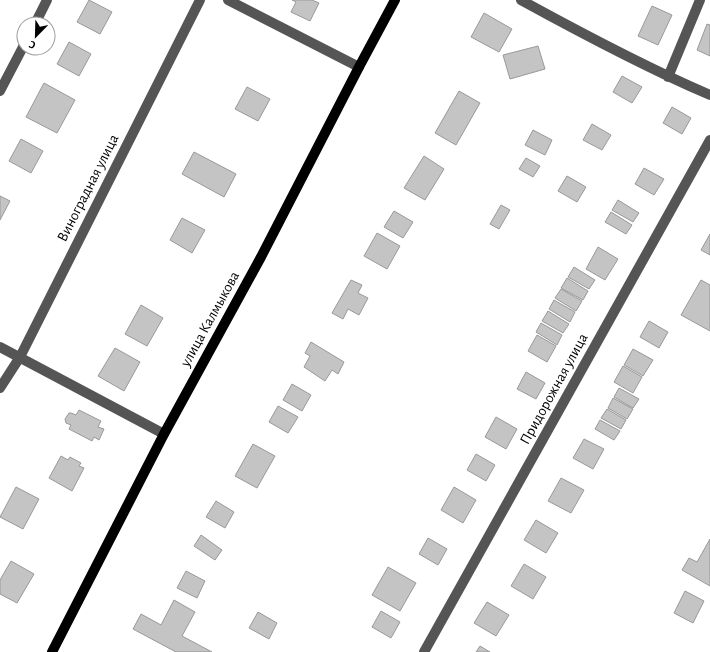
<svg xmlns="http://www.w3.org/2000/svg" width="710" height="652" viewBox="0 0 710 652" font-family="'Alegreya Sans',sans-serif">
	<rect width="100%" height="100%" fill="#fff"/>
	<!-- building -->
	<path fill="#c4c4c4" stroke="#999" d="M89 0 112 12 100 34 77 22Z
		M292 0H312L319 3 310 21 291 12 296 2Z
		M652 6 672 15 658 45 638 36Z
		M484 13 512 29 499 52 471 37Z
		M707 24 710 25V56L697 50Z
		M69 42 91 54 79 76 57 64Z
		M538 46 545 69 510 79 503 55Z
		M622 76 642 87 632 103 613 92Z
		M44 83 75 100 57 133 26 117Z
		M247 87 270 99 258 121 235 109Z
		M459 91 480 103 456 145 435 133Z
		M672 107 691 118 682 134 663 123Z
		M592 124 611 135 602 150 583 140Z
		M533 130 552 140 545 155 525 145Z
		M21 139 43 151 31 173 9 161Z
		M194 152 236 174 224 197 182 174Z
		M424 156 444 169 425 200 404 188Z
		M526 158 540 166 533 177 519 169Z
		M644 168 664 179 654 195 635 184Z
		M567 176 586 187 577 202 558 191Z
		M0 196 10 201 0 220Z
		M618 200 639 213 633 222 612 210Z
		M501 205 510 210 499 229 490 224Z
		M394 211 413 222 403 238 384 227Z
		M611 212 632 225 626 234 605 222Z
		M182 218 205 230 192 253 170 240Z
		M377 233 400 246 387 269 364 256Z
		M710 234V255L701 250Z
		M598 247 618 259 605 280 586 269Z
		M574 267 595 280 589 289 568 277Z
		M567 278 588 291 583 300 561 288Z
		M351 280 362 285 358 293 368 298 359 315 348 309 343 319 332 313Z
		M701 280 710 285V331L681 315Z
		M561 289 582 301 576 311 555 298Z
		M554 300 575 312 570 322 549 309Z
		M141 305 163 318 147 346 125 334Z
		M548 311 569 324 563 333 542 321Z
		M649 321 668 332 659 348 640 337Z
		M541 323 562 335 557 345 536 332Z
		M537 335 556 346 547 362 528 351Z
		M311 342 344 362 338 374 332 370 325 381 304 367 310 356 305 353Z
		M115 348 140 362 124 391 98 376Z
		M633 349 653 360 643 376 624 365Z
		M623 366 642 377 633 393 614 382Z
		M526 372 545 383 536 399 517 389Z
		M292 384 311 395 302 411 283 400Z
		M619 388 639 399 633 408 614 397Z
		M613 398 633 409 627 419 608 408Z
		M278 406 298 417 288 433 269 422Z
		M607 409 626 420 621 429 601 418Z
		M79 410 101 421 98 427 104 429 99 440 94 437 92 441 69 429 71 425 66 423 65 419 69 413H71L76 415Z
		M496 417 517 429 506 449 485 437Z
		M600 420 620 431 614 440 595 429Z
		M584 439 604 449 593 469 573 458Z
		M253 444 275 456 257 488 235 476Z
		M476 454 495 465 486 481 467 470Z
		M61 456 68 460 70 457 81 463 79 466 84 468 72 491 49 478Z
		M561 478 584 490 571 513 548 501Z
		M16 487 39 499 23 529 0 517Z
		M454 487 476 500 463 523 441 510Z
		M216 501 234 512 225 528 206 517Z
		M536 520 558 533 546 553 524 540Z
		M201 535 222 550 215 560 194 546Z
		M428 538 447 549 438 565 419 554Z
		M710 539V586L682 570 689 558 697 562Z
		M11 561 34 574 17 603 0 594V580Z
		M524 564 546 577 533 599 511 586Z
		M388 567 416 583 400 611 372 595Z
		M186 571 205 581 197 598 177 588Z
		M685 591 704 601 693 623 674 613Z
		M174 600 195 612 182 636 212 652H176L133 629 141 614 161 625Z
		M487 602 509 615 496 636 474 623Z
		M381 611 400 622 391 638 372 627Z
		M258 612 277 623 269 639 249 628Z
		M480 646 490 652H476Z"/>
	<g fill="none" stroke-linecap="round" stroke-linejoin="round">
		<!-- minor -->
		<path stroke="#555" stroke-width="10" d="M228 0 359 67
			M521 0C583 34 645 67 710 95
			M35 24 47 0
			M668 77 700 0
			M0 91 24 45
			M0 347 164 434
			M0 388 20 357 200 0
			M424 652 710 140"/>
		<!-- major -->
		<path stroke="#000" stroke-width="10" d="M52 652 164 434 261 257 359 67 395 0"/>
	</g>
	<g text-anchor="middle" dominant-baseline="central" stroke-width="3.5" stroke-linejoin="round" paint-order="stroke">
		<!-- street labels -->
		<g font-size="15" fill="#000" stroke="#fff">
			<text transform="translate(88 188) rotate(-63)">Виноградная улица</text>
			<text transform="translate(210 319) rotate(-61)">улица Калмыкова</text>
			<text transform="translate(554 389) rotate(-61)">Придорожная улица</text>
		</g>
	</g>
	<!-- north arrow -->
	<g transform="translate(36 36) rotate(203)"><circle r="19" fill="#ffffff" stroke="#999999"/>
	<path d="M0-3L7 15L0 10L-7 15Z" fill="#000000"/>
	<text y="-6" font-size="11" font-weight="bold" text-anchor="middle" fill="#000000">С</text>
	</g>
</svg>
